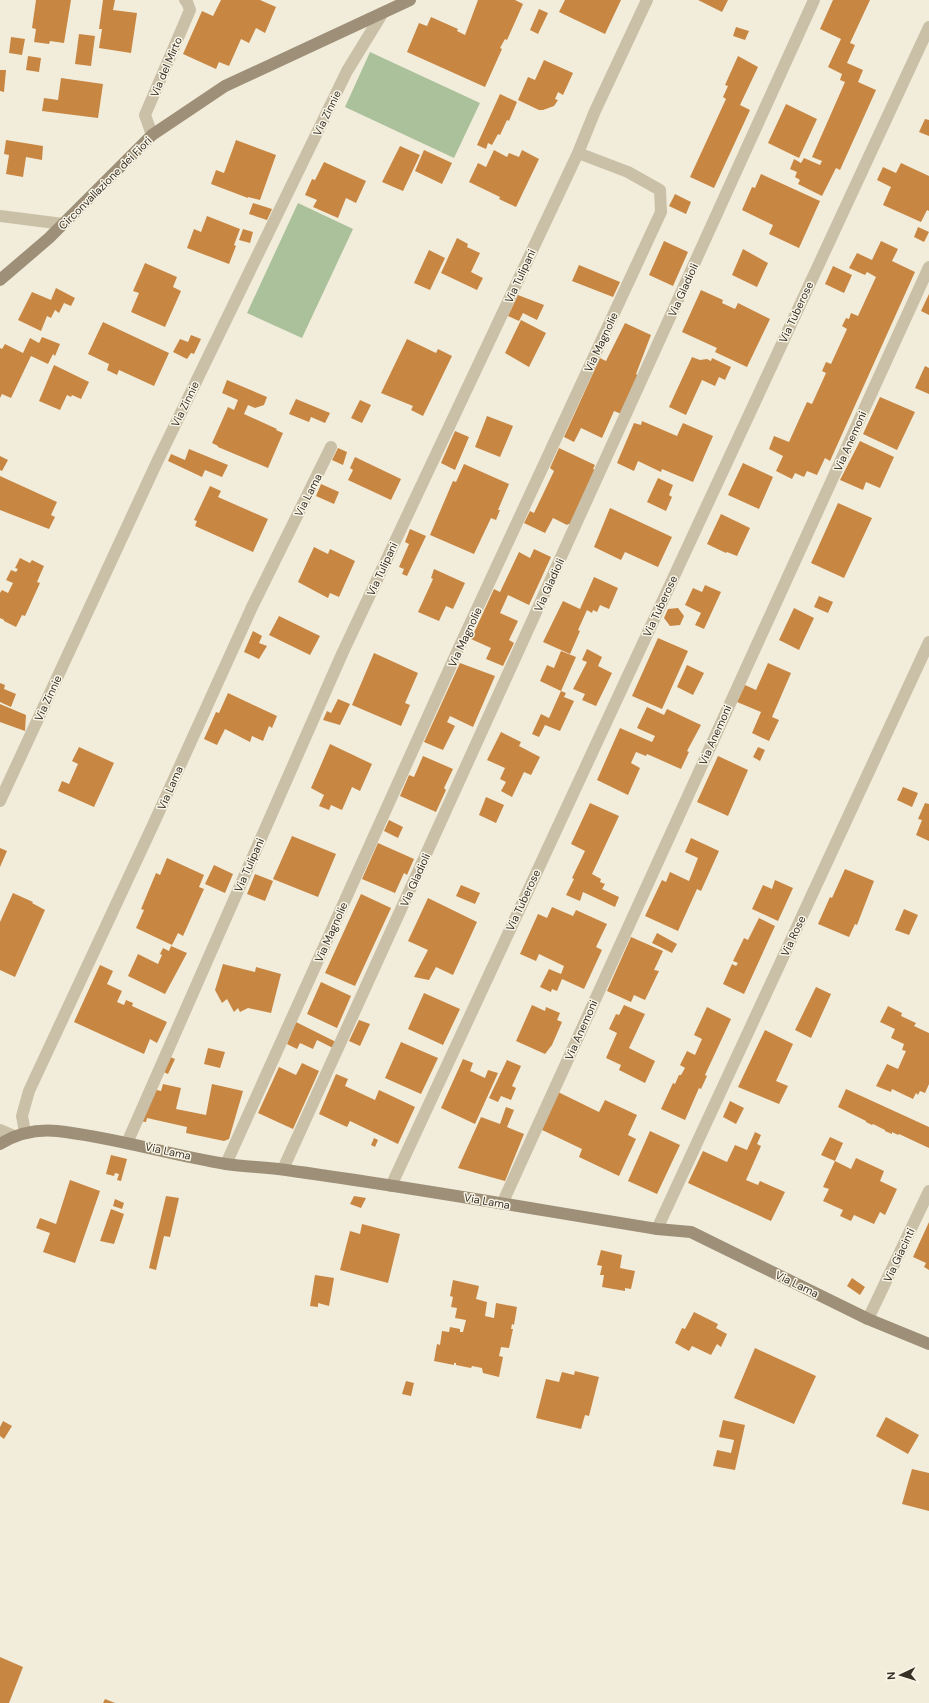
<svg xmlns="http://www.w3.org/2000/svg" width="929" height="1703" viewBox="0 0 929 1703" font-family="'DM Sans',sans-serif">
	<rect width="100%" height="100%" fill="#f2eddb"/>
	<!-- green -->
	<path fill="#aac19b" d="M370 52 480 103 454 158 345 107Z
		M298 203 353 229 302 338 247 313Z"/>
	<!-- building -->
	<path fill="#c88643" d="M36 0H71L64 43 50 41 49 44 34 42 36 29 32 28Z
		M103 0H115L113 10 137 13 131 53 99 48 102 29H99Z
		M221 0H260L276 7 265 33 256 28 249 43 241 39 229 66 219 62 216 69 183 54 202 11 213 16Z
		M478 0H515L523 4 507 40 505 39 500 48 502 49 485 87 407 52 419 23 427 26 431 17 458 29 457 31 465 35Z
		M565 0H621L605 34 559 12Z
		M698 0H728L722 12Z
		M833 0H870L850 43 855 45 847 63 863 70 858 82 876 90 840 170 836 168 822 196 798 184 800 180 795 177 797 172 790 169 794 159 801 163 804 158 820 165 822 161 812 157 845 82 840 80 842 74 828 67 841 39 820 29Z
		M539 9 548 13 538 34 530 30Z
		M736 27 749 31 745 40 733 36Z
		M79 34 95 36 91 66 75 64Z
		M11 37 25 39 22 55 9 53Z
		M28 56 41 58 39 72 26 70Z
		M738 56 758 67 740 105 750 110 714 188 690 177 726 99 723 97 728 86 725 85Z
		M544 60 573 73 563 95 558 92 555 99 558 100 554 106 543 110H539L518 100 528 77 535 80Z
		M0 70H6L4 92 0 91Z
		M61 78 103 84 98 118 42 111 44 98 58 100Z
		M500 94 517 102 509 121 507 120 500 135 498 134 492 145 488 143 486 149 477 145Z
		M786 104 817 119 799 158 768 143Z
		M925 119 929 120V136L919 132Z
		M6 140 43 146 42 160 26 157 23 177 6 174 9 155 4 154Z
		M236 140 276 155 260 200 248 197V198L211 184 216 170 224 173Z
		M400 146 420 155 403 191 382 182Z
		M424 150 452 163 442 184 415 171Z
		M494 150 507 157 509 153 519 157 522 150 539 159 516 207 499 199 500 197 469 182 478 163 486 167Z
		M324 162 366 181 356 203 346 198 338 218 313 207 317 200 305 195 312 179 315 180Z
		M901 163 929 176V211L927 210 921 222 883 205 891 187 877 180 883 167 896 173Z
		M761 174 820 201 799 248 769 234 773 225 742 210 752 187 755 188Z
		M675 194 691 202 686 214 669 206Z
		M253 203 272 209 267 220 249 214Z
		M207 216 240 229 234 245 236 246 229 264 187 248 194 229 201 232Z
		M918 227 929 232 924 242 914 237Z
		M243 229 253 232 250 243 239 240Z
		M457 238 468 244 467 247 480 253 471 272 483 278 477 290 441 273Z
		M664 241 688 252 673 286 649 275Z
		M881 241 898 249 892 261 915 272 830 461 825 458 817 475 807 471 804 477 795 473 792 479 776 471 783 456 769 449 774 436 789 442 807 402 812 404 826 373 822 371 826 362 831 364 847 329 842 326 846 318 849 319 851 313 858 316 876 277 867 272 865 275 849 268 857 253 872 260Z
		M743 249 768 263 757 287 732 275Z
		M429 250 445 258 430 290 414 283Z
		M145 263 177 277 173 287 181 291 165 327 131 312 139 293 133 291Z
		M579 265 620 282 613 297 572 281Z
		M833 266 852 275 844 293 825 284Z
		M56 288 75 298 71 306 64 303 59 313 55 310 51 318 47 316 41 331 18 320 32 292 51 300Z
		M701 290 723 300 722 303 735 309 738 303 770 319 747 367 715 352 717 348 682 332Z
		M929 294V315L921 311Z
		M518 295 544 305 537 320 523 313 519 321 508 316Z
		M521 320 546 333 529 367 505 353Z
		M103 322 169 353 154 386 119 370 117 375 107 370 109 364 88 354Z
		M625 323 651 335 636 374 641 377 624 415 614 411 602 438 581 428 574 442 564 437 600 358 606 361Z
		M191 335 201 339 194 354 191 353 187 359 173 352 180 339 188 342Z
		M42 337 60 344 55 356 53 354 48 364 31 356 11 398 2 394 0 398V348L2 349 5 344 23 353 30 338 39 343Z
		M407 339 436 353 438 349 452 356 423 416 411 410 413 406 381 393Z
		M692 357 700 360 707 359 711 361 712 358 731 367 725 380 719 377 715 386 702 380 686 415 669 407Z
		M54 365 89 382 81 399 72 395 71 397 67 395 60 410 39 401Z
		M925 366 929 368V394L915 388Z
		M227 380 267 397 264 405 255 408 248 405 244 414 277 429 276 430 283 433 268 468 218 447V446L212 443 228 407 234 410 238 400 222 393Z
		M880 397 915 412 897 450 863 434Z
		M296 399 330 413 325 423 311 417 309 422 289 414Z
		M360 400 371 405 362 423 351 418Z
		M487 416 513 426 500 457 475 447Z
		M642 421 677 436 683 423 713 436 693 482 662 469 661 472 638 461 634 471 617 463 634 423 641 425Z
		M455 431 469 437 455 470 441 463Z
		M860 441 894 457 880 488 866 482 863 490 840 480Z
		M338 448 347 452 343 465 332 460Z
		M559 448 595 465 593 469 597 471 571 525 568 524 567 525 553 518 545 533 524 523 530 511 534 513 554 471 550 468Z
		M189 449 228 465 222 477 205 470 202 477 168 461 171 454 185 460Z
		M0 456 8 460 2 471 0 470Z
		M355 457 401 479 391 500 348 480 353 470 350 468Z
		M743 463 773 477 759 509 728 495Z
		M464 464 509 484 498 510H500L496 520 491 518 474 554 430 535 453 481 456 482Z
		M0 476 57 502 51 515 55 517 49 529 0 510Z
		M658 478 673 485 669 495 672 497 666 511 647 502Z
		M321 484 339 492 334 504 316 496Z
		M210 486 221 491 218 497 268 519 253 552 195 526 197 521 194 520Z
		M838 503 872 518 844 578 811 563Z
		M610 508 672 537 658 567 625 552 621 560 594 547Z
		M721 514 750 528 737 556 727 552 726 553 707 544Z
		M410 529 426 536 407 576 402 574 404 569 399 567 409 544 405 542Z
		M314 547 328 554 330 549 355 561 339 597 330 593 328 598 298 582Z
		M534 549 551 557 529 605 508 595 500 613 518 621 509 640 514 643 503 666 486 659 491 648 471 639 494 589 500 592 519 552 530 558Z
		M20 558 30 563 32 560 44 566 37 582 40 583 25 616 22 615 16 627 4 621V620L0 618V593L2 590 8 593 13 583 6 580 11 570 16 572 18 569 15 568Z
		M434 569 465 583 453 609 446 606 439 621 418 612 433 579 431 578Z
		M594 577 618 588 609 609 600 605 597 612 593 610 592 613 587 610 578 630 580 631 570 654 543 642 563 601 580 609Z
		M705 585 721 592 704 629 695 625 701 613 685 605 693 588 702 592Z
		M819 596 833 602 828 613 814 607Z
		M678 608 684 616 680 625 670 626 664 618 668 609Z
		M794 608 814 618 799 650 779 640Z
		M279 616 320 636 310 655 269 635Z
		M253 631 262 636 259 643 267 646 259 659 244 652Z
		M658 638 688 651 662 709 632 696Z
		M587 649 602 657 598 666 612 673 596 706 582 700 585 694 573 689 587 662 582 660Z
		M561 651 576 657 561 691 540 681 547 665 554 668Z
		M374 653 418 673 405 703 410 705 401 726 352 705Z
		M460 663 495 676 473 727 450 716 447 722 455 726 443 750 424 742Z
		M768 663 791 673 772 717 779 720 769 741 752 733 761 712 737 702 745 685 756 690Z
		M687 665 704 673 693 695 677 687Z
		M0 683 5 685 4 689 16 694 11 707 0 702Z
		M561 691 566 693 564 697 574 701 560 731 545 725 539 737 532 734 541 714 549 718Z
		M228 693 277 716 272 728 269 726 263 741 252 736 250 742 225 729 217 745 204 739 216 712 219 713Z
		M338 699 350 704 340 725 323 720 327 711 331 713Z
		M0 704 26 715 25 731 0 722Z
		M647 707 664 715 667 709 701 725 687 751 689 752 681 769 647 754 646 756 636 752 631 763 640 768 628 795 597 780 620 728 652 742 655 736 637 728Z
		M501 732 521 742 519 746 540 757 531 775 524 772 512 797 501 791 506 782 500 779 505 768 487 760Z
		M330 744 372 764 360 791 352 787 342 810 331 805 329 810 319 806 324 795 311 788Z
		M79 747 114 763 94 807 58 791 62 781 69 784 78 764 72 761Z
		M758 747 765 750 760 761 753 757Z
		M423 756 453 769 444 788 446 790 436 812 400 796 409 775 414 777Z
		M718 756 748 770 728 816 697 802Z
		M903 787 918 793 912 807 897 800Z
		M486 797 504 805 496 823 479 815Z
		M590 803 619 816 592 874 601 879 600 882 605 884 602 889 619 897 615 907 583 892 580 901 566 895 574 879 572 878 585 851 571 844Z
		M925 803 929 804V841L916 835 922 820 918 819Z
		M389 820 403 827 398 838 384 831Z
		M292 836 336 854 318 897 273 879Z
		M691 838 719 851 701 891 697 889 678 931 645 916 662 880 666 882 670 872 689 881 698 858 685 852Z
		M378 843 414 859 407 875 404 873 395 893 362 879Z
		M0 848 7 851 0 867Z
		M167 858 204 875 199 887 204 889 183 936 178 933 172 945 136 928 144 910 141 909 156 873 160 875Z
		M214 865 233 874 225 893 205 884Z
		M845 869 874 881 857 925 855 924 849 937 818 924 830 897 832 898Z
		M255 874 273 881 265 901 247 894Z
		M775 880 793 888 778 921 752 909 763 885 772 889Z
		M461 885 480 893 475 904 456 896Z
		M13 893 33 902 32 903 45 910 15 977 0 970V922Z
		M361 894 391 908 355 986 325 973Z
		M428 898 477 922 453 975 436 967 429 980 414 977 428 950 408 941Z
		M552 907 573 916 576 910 607 924 596 947 602 950 584 989 562 979 557 991 552 989 551 992 540 987 549 969 561 974 564 966 539 954 536 961 520 954 538 914 547 918Z
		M904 909 918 915 909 935 895 930Z
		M759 918 775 926 744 994 723 984 732 964 736 966 738 963 733 961 744 938 748 940Z
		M657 933 677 944 672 953 652 943Z
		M631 937 663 951 654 970 659 971 645 1000 634 995 631 1002 607 991Z
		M171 946 187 953 165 994 128 976 138 954 158 964 162 955 160 954 163 948 169 951Z
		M223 964 255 972 256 967 281 974 271 1013 248 1008 240 1012 238 1008 234 1012 227 999 222 1003 215 990Z
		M100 965 113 971 107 984 122 991 117 1002 124 1005 126 1000 133 1003 132 1006 167 1022 157 1043 150 1039 144 1054 74 1022Z
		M321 982 351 996 337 1028 307 1014Z
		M816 987 831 994 811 1038 795 1030Z
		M424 993 460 1009 443 1045 408 1029Z
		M532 1005 545 1011 546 1007 560 1013 557 1020 562 1022 552 1045 545 1054 516 1041Z
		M624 1005 645 1014 629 1048 655 1061 645 1083 619 1070 621 1065 606 1058 617 1033 609 1029 616 1014 619 1015Z
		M888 1006 902 1013 901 1016 916 1023 914 1026 929 1033V1084L925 1093 920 1091 918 1095 916 1093 913 1099 892 1089 891 1092 876 1086 887 1064 898 1069 906 1051 902 1050 904 1044 891 1038 895 1029 880 1022Z
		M707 1007 731 1019 705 1075 707 1076 701 1089 699 1088 685 1120 661 1109 673 1083 675 1084 679 1075H681L685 1068 680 1065 687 1051 695 1055 702 1039 694 1035Z
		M359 1020 370 1024 360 1046 349 1041Z
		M296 1022 336 1042 333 1048 317 1040 313 1049 300 1043 297 1049 287 1044Z
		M765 1030 793 1044 776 1081 788 1086 779 1104 738 1087Z
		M401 1042 438 1058 421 1094 385 1078Z
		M208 1048 225 1052 220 1068 204 1064Z
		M168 1056 175 1059 168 1074 161 1071Z
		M463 1059 473 1063 470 1071 485 1078 488 1070 498 1073 475 1124 441 1108Z
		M507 1060 521 1066 512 1086 516 1088 511 1100 501 1096 498 1102 489 1098Z
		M302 1063 319 1071 293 1129 258 1113 279 1067 296 1075Z
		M336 1074 348 1079 345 1086 375 1100 379 1090 415 1107 398 1144 350 1121 347 1127 319 1114Z
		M163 1084 181 1088 176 1109 206 1115 212 1084 243 1091 229 1139 224 1141 186 1133 187 1127 147 1118 146 1122 138 1121 152 1089 161 1091Z
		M846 1089 929 1127V1148L899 1134 898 1135 892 1132V1134L885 1131V1130L873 1124 872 1125 866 1122V1121L838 1107Z
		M558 1092 599 1112 605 1100 637 1115 628 1135 636 1139 619 1176 579 1157 582 1149 540 1129Z
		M730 1101 744 1108 736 1124 723 1117Z
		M506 1107 514 1110 507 1127 524 1134 505 1181 458 1168 481 1117 500 1124Z
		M650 1131 680 1145 657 1194 628 1181Z
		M755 1132 761 1135 757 1144 761 1146 746 1180 758 1185 760 1181 785 1192 771 1221 688 1183 703 1151 727 1162 735 1145 747 1150Z
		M830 1137 843 1143 835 1161 821 1155Z
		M374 1138 378 1140 375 1147 371 1145Z
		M111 1155 127 1159 121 1181 117 1180 119 1174 115 1173 114 1176 106 1174Z
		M856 1158 884 1171 880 1181 897 1189 885 1215 880 1212 874 1224 854 1215 851 1221 840 1216 843 1210 823 1201 829 1189 823 1187 835 1161 851 1169Z
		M70 1180 100 1191 75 1263 43 1252 50 1233 36 1228 40 1218 56 1224Z
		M166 1196 179 1198 170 1237 164 1236 156 1270 149 1268Z
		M354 1196 366 1198 361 1208 350 1204Z
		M115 1199 124 1203 122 1209 113 1206Z
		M111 1209 124 1214 114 1244 100 1241Z
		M929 1222V1270L924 1267 926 1263 913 1257Z
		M362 1224 400 1234 388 1283 340 1270 350 1231 360 1234Z
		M601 1250 622 1255 620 1268 635 1271 631 1289 625 1288V1291L602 1287 604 1275H600L602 1266 597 1265Z
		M315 1275 334 1278 329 1306 318 1303V1307L310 1306Z
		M852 1278 865 1287 860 1295 847 1286Z
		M453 1280 479 1286 476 1299 487 1302 485 1316 494 1318 496 1303 517 1307 514 1325 512 1324 511 1329H513L509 1348 501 1347 499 1356 503 1357 499 1377 483 1373 482 1368 472 1366 471 1368 456 1365V1363H454V1365L434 1361 437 1344 440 1345 442 1331 449 1332 450 1327 460 1329V1332H463L466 1320 455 1318 457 1308 451 1307 453 1297 450 1296Z
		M694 1312 718 1324 716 1328 727 1334 721 1347 717 1344 711 1355 692 1346 689 1351 675 1343 682 1328 685 1329Z
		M755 1348 816 1376 794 1424 734 1398Z
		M575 1371 599 1377 589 1416 585 1415 581 1429 536 1418 546 1379 559 1382 562 1372 574 1375Z
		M406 1381 414 1383 411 1396 402 1394Z
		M886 1417 919 1435 908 1454 876 1436Z
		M723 1420 745 1425 735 1470 713 1466 717 1450 731 1453 734 1440 719 1437Z
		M3 1421 12 1426 4 1439 0 1436V1427Z
		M912 1469 929 1473V1511L902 1504Z
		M0 1657 23 1667 9 1703H0Z
		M105 1699 115 1703H103Z"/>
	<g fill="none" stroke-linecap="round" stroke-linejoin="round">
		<!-- street -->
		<path stroke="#cac0a7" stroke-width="12" d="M152 135 145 115 190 10 187 2 185 0
			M0 216 63 224
			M0 801 157 462 347 71 382 14
			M0 1130 14 1136
			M25 1132 22 1116 29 1091 153 825 252 607 331 447
			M127 1143 342 654 578 153 595 111 647 0
			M226 1164 457 652 661 212 660 190 628 172 578 153
			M283 1169 814 0
			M391 1186 929 27
			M502 1204 929 267
			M657 1229 929 642
			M868 1319 929 1191"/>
		<!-- secondary -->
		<path stroke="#9e9078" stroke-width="12" d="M0 280 49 238 152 135 225 86 410 0
			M0 1144C18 1133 36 1129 57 1131 114 1137 169 1155 226 1164 245 1167 266 1167 286 1170 410 1187 533 1209 657 1229L691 1232 868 1319 929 1344"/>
	</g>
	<g text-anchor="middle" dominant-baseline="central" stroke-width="3" stroke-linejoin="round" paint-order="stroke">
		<!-- street labels -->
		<g font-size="11" fill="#373027" stroke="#faf6e7">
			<text transform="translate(166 67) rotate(-67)">Via del Mirto</text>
			<text transform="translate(327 113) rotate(-64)">Via Zinnie</text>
			<text transform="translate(105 183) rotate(-45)">Circonvallazione dei Fiori</text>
			<text transform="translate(520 276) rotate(-65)">Via Tulipani</text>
			<text transform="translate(683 290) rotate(-66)">Via Gladioli</text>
			<text transform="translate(796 312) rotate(-65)">Via Tuberose</text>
			<text transform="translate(601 342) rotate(-65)">Via Magnolie</text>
			<text transform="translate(185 404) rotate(-64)">Via Zinnie</text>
			<text transform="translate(850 441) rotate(-66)">Via Anemoni</text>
			<text transform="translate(308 495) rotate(-63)">Via Lama</text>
			<text transform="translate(382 569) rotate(-65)">Via Tulipani</text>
			<text transform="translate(549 585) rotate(-66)">Via Gladioli</text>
			<text transform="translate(660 606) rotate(-65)">Via Tuberose</text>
			<text transform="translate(465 637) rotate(-65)">Via Magnolie</text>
			<text transform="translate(48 698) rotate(-65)">Via Zinnie</text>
			<text transform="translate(715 735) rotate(-66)">Via Anemoni</text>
			<text transform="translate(170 788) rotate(-66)">Via Lama</text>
			<text transform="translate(249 865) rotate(-66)">Via Tulipani</text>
			<text transform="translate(415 880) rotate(-66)">Via Gladioli</text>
			<text transform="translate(523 900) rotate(-65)">Via Tuberose</text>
			<text transform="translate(331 932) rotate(-66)">Via Magnolie</text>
			<text transform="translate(793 936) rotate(-65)">Via Rose</text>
			<text transform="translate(581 1030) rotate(-66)">Via Anemoni</text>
			<text transform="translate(168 1151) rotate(12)">Via Lama</text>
			<text transform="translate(487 1201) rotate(10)">Via Lama</text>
			<text transform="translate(899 1255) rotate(-65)">Via Giacinti</text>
			<text transform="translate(797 1284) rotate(26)">Via Lama</text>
		</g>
	</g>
	<!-- north arrow -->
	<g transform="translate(901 1675) rotate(266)" stroke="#faf6e7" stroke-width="3" paint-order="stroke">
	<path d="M0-3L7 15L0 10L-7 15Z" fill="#373027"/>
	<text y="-6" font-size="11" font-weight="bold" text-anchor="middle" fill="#373027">N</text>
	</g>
</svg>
